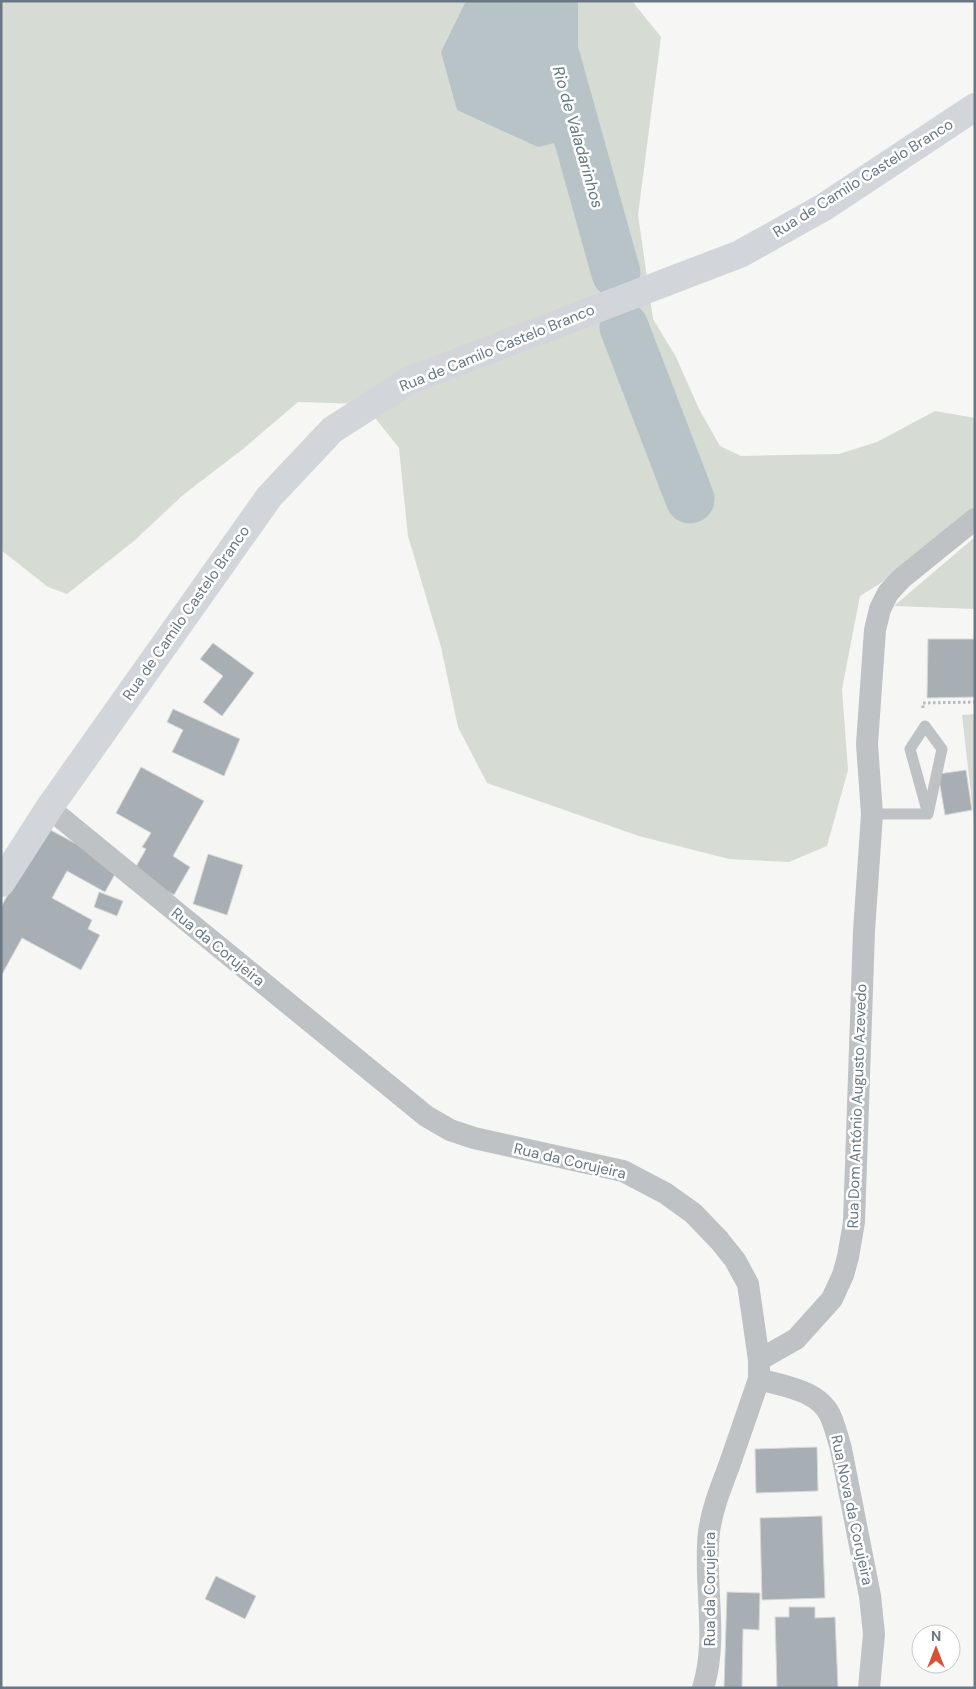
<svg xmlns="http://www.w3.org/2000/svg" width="976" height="1689" viewBox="0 0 976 1689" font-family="'DM Sans',sans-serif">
	<rect width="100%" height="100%" fill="#f6f6f4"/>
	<!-- green -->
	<path fill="#d6dbd3" d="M1 1H632L661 37 638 215 653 319 676 357 699 409 720 446 741 456 839 454 877 442 935 411 975 418V524L860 596 842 689 848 770 827 846 789 862 729 859 639 836 487 783 458 727 441 647 408 536 399 448 364 404 298 402 243 449 183 495 134 541 67 594 48 587 1 550Z
		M975 537V609L894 606Z
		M975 714V829L962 715Z"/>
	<!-- water -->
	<path fill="#b7c3c7" d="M466 1H578V137L538 147 457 110 441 52Z"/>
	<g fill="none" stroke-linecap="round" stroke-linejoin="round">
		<!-- river -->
		<path stroke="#b7c3c7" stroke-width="49" d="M545 1 543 12 616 273
			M624 327 690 499"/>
	</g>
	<!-- building -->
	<path fill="#a8afb4" stroke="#d8d8d6" d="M928 639H975V697L927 698Z
		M213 643 254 673 222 716 203 702 223 676 200 659Z
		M173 709 240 739 224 776 172 752 183 730 167 722Z
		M141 767 204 801 173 856 190 867 174 895 133 872 146 849 142 847 151 833 116 813Z
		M966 770 972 810 945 815 938 774Z
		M45 827 119 867 105 892 67 871 52 898 92 920 88 929 100 935 81 970 22 938 1 976V907Z
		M208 854 243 865 227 915 193 904Z
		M99 892 123 901 117 916 94 907Z
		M817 1447 818 1491 756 1493 755 1449Z
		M822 1516 825 1598 762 1600 760 1518Z
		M216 1576 256 1596 245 1619 205 1599Z
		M727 1592 760 1593 759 1630 743 1629 742 1688H724Z
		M789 1607H815V1618L835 1617 838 1688H777L775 1617H789Z"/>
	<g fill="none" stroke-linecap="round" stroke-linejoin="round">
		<!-- path -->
		<path stroke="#b8bbbd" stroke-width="3" stroke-dasharray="2.5 2.5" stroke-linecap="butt" d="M923 708V703L975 702"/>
		<!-- lane -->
		<path stroke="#bec2c5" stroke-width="11" d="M925 726 942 749 928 814 910 749Z
			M872 814H928"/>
		<!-- street -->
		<path stroke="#bec2c5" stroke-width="22" d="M49 808 426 1116 450 1130 474 1138 623 1171 665 1193 693 1213 719 1240 735 1260 748 1284 759 1360V1379C749 1408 739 1437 729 1466 721 1487 712 1509 709 1532 703 1584 719 1637 703 1688
			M759 1360 796 1339 832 1299 843 1275 848 1257 854 1222 864 931 872 814 867 744 875 630 880 609 888 593 902 578 975 519
			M759 1379C783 1386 818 1390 830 1415 835 1426 838 1438 841 1449L870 1596 874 1634 869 1688"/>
		<!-- secondary -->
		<path stroke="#d2d6da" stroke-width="28" d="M1 883 49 808 269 497 332 430 408 381 740 254 824 207 975 107"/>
	</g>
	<g text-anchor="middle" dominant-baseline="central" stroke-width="5" stroke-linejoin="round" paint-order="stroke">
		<!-- street labels -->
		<g font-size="15" fill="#687782" stroke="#fff">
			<text transform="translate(863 178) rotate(-32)">Rua de Camilo Castelo Branco</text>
			<text transform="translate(497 348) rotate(-22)">Rua de Camilo Castelo Branco</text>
			<text transform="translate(186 613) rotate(-55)">Rua de Camilo Castelo Branco</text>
			<text transform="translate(218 947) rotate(39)">Rua da Corujeira</text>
			<text transform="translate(857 1106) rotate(-88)">Rua Dom António Augusto Azevedo</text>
			<text transform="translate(570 1161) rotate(13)">Rua da Corujeira</text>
			<text transform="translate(852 1510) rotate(78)">Rua Nova da Corujeira</text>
			<text transform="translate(710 1589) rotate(-90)">Rua da Corujeira</text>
		</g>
		<!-- water labels -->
		<g font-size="16" font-style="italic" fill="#64787f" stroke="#fff">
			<text transform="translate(578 137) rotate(74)">Rio de Valadarinhos</text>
		</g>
	</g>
	<!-- border -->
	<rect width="976" height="1689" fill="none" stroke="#687782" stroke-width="5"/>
	<!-- north arrow -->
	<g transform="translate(936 1649)"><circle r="24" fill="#ffffff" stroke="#c3c9cd"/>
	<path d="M0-4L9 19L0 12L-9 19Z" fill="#d45536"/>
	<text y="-8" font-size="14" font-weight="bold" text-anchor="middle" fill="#687782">N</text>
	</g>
</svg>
